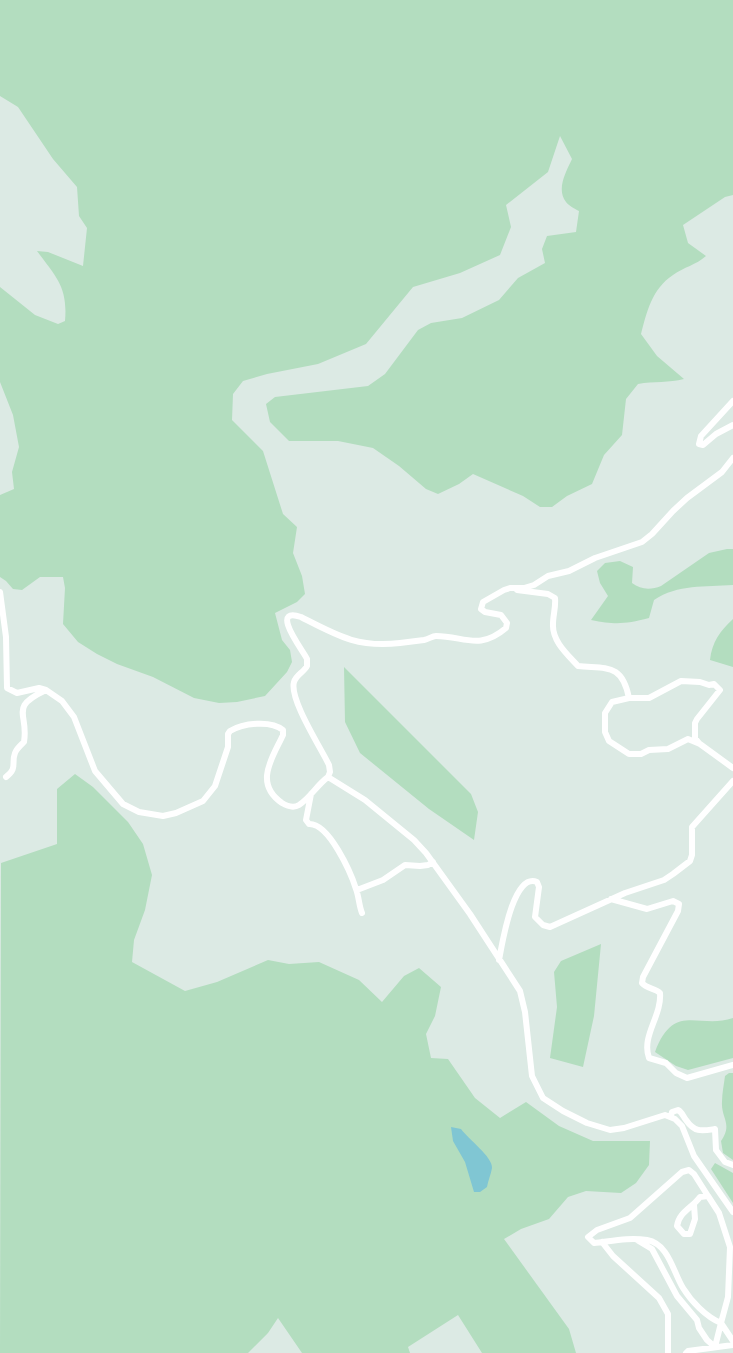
<svg xmlns="http://www.w3.org/2000/svg" width="733" height="1353" viewBox="0 0 733 1353" font-family="'Exo 2',sans-serif">
	<rect width="100%" height="100%" fill="#dceae4"/>
	<!-- green -->
	<path fill="#b3ddbf" d="M0 0H733V195L725 197 683 225 688 243 706 256C696 265 684 267 673 275 652 289 647 311 641 334L657 356 684 379C669 383 654 381 638 384L626 399 622 435 604 455 592 484 567 496 552 507H540L523 496 473 474 459 484 438 494 426 489 399 466 373 448 338 441H289L270 422 266 404 275 397 368 386 385 374 418 330 431 323 462 318 499 300 518 278 545 263 542 249 547 236 576 232 579 211C575 209 569 206 566 202 556 189 566 172 572 159L560 136 548 172 506 205 511 227 500 255 460 273 413 287 366 344 318 364 267 374 243 381 233 394 232 420 263 451 283 514 297 527 293 553 302 576 305 594 297 602 275 613 282 640 290 650 292 662 287 672 265 696 237 702 219 703 194 698 153 677 117 664 97 654 78 642 63 624 65 588 63 577H40L22 590 13 589 6 581 0 577V495L14 489 12 472 19 447 13 415 0 382V287L35 315 58 324 65 321C68 287 56 277 37 251L48 252 83 266 87 228 79 216 77 187 53 159 18 107 0 96Z
		M727 549H733V585C705 587 678 584 654 600L649 618C625 624 616 625 591 620L608 596 600 583 597 571 605 563 620 561 633 567 632 583C641 590 651 590 661 586L709 553Z
		M733 619V667L710 660C712 642 720 631 733 619Z
		M344 667 471 794 478 812 474 840 429 809 360 753 345 722Z
		M75 774 93 787 128 822 143 844 152 875 145 910 134 940 132 962 185 991 217 982 268 960 289 964 319 962 359 980 382 1002 404 976 419 968 441 987 435 1016 426 1034 431 1058 448 1059 475 1098 500 1118 526 1102 559 1126 593 1141H650L649 1165 636 1183 621 1193 586 1191 568 1197 549 1219 521 1229 504 1239 569 1329 576 1353H482L458 1315 408 1347 410 1353H302L278 1318 268 1333 248 1353H0L1 863 57 844V789Z
		M601 944 594 1016 583 1067 550 1058 557 1007 554 972 561 961Z
		M733 1018V1058L688 1070 676 1066 655 1052C674 1001 699 1030 733 1018Z
		M729 1073H733V1160L723 1153 721 1141C733 1124 721 1118 722 1102 722 1093 724 1084 725 1076Z
		M715 1163 733 1173V1203L711 1169Z"/>
	<!-- water -->
	<path fill="#80c6d3" d="M451 1127 461 1129C468 1139 493 1157 492 1168 491 1174 488 1181 487 1187L480 1192H474L465 1162 453 1141Z"/>
	<g fill="none" stroke-linecap="round" stroke-linejoin="round">
		<!-- minor -->
		<path stroke="#fff" stroke-width="6" d="M733 401 701 436 699 444 703 445 716 434 733 425
			M517 590 548 594 555 598C556 607 553 615 553 624 552 641 567 654 578 666 607 669 622 663 629 698L612 702 605 713V732L609 741 629 754H641L649 750 668 749 688 739 700 744 733 768
			M0 592 6 637 7 688 17 693 39 688 46 690 62 701 74 717 95 771 123 804 139 812 163 816 176 813 203 801 215 786 228 747V734L230 731C243 723 271 720 283 730V735C273 757 253 783 282 803 287 806 294 808 299 805 310 798 317 785 328 777L330 772 329 765C321 748 289 699 294 682 296 675 304 672 307 666 307 663 307 661 307 659 304 652 268 606 301 617 338 636 358 648 400 643 408 642 416 641 424 640 429 639 432 636 436 636 464 636 479 651 506 628L507 623 501 615 485 612 481 609 483 602 504 590 510 588H524L534 585 548 576 569 571 595 558 642 542 652 534 673 511 687 498 722 472 733 458
			M629 698H649L681 681 700 682 709 685 714 684 720 690 697 719 695 723V738L699 743
			M6 777C18 768 11 763 15 753 17 748 21 745 24 742 29 713 8 708 46 690
			M328 777 365 800 414 840 426 853 470 914 520 991 525 1012 532 1076 543 1098 563 1111 587 1123 610 1130 624 1128 665 1115 675 1119 682 1126 694 1156 733 1212
			M311 794 306 820 309 824C329 823 351 873 356 889 359 897 359 906 362 913
			M357 890 383 880 405 865 420 866 428 865 433 862
			M611 899 647 909 673 901 679 904 678 911 643 977 642 983C647 989 655 988 660 993 662 1016 641 1036 649 1058L666 1063 676 1073 687 1078 733 1065
			M499 960C502 945 513 872 537 882L539 887 535 917 543 925 550 927 625 893 664 880 673 874 690 861 692 855V827L733 781
			M671 1116 672 1112 678 1110C682 1112 683 1116 686 1120 695 1133 702 1131 715 1129L716 1150 725 1162 733 1165
			M694 1205 695 1219 690 1234H684L677 1226C679 1212 692 1208 700 1197L708 1196 719 1213 730 1247 728 1297 721 1323 733 1341
			M637 1240 652 1249 677 1296 697 1320 699 1328 707 1340 715 1347 721 1323C706 1317 691 1301 683 1288 673 1272 669 1244 647 1240 629 1237 612 1241 594 1243L588 1237 597 1230 630 1218 682 1172 689 1170 694 1174 708 1196
			M602 1242 613 1256 659 1298 668 1314V1353
			M686 1353 688 1351 733 1345"/>
	</g>
</svg>
